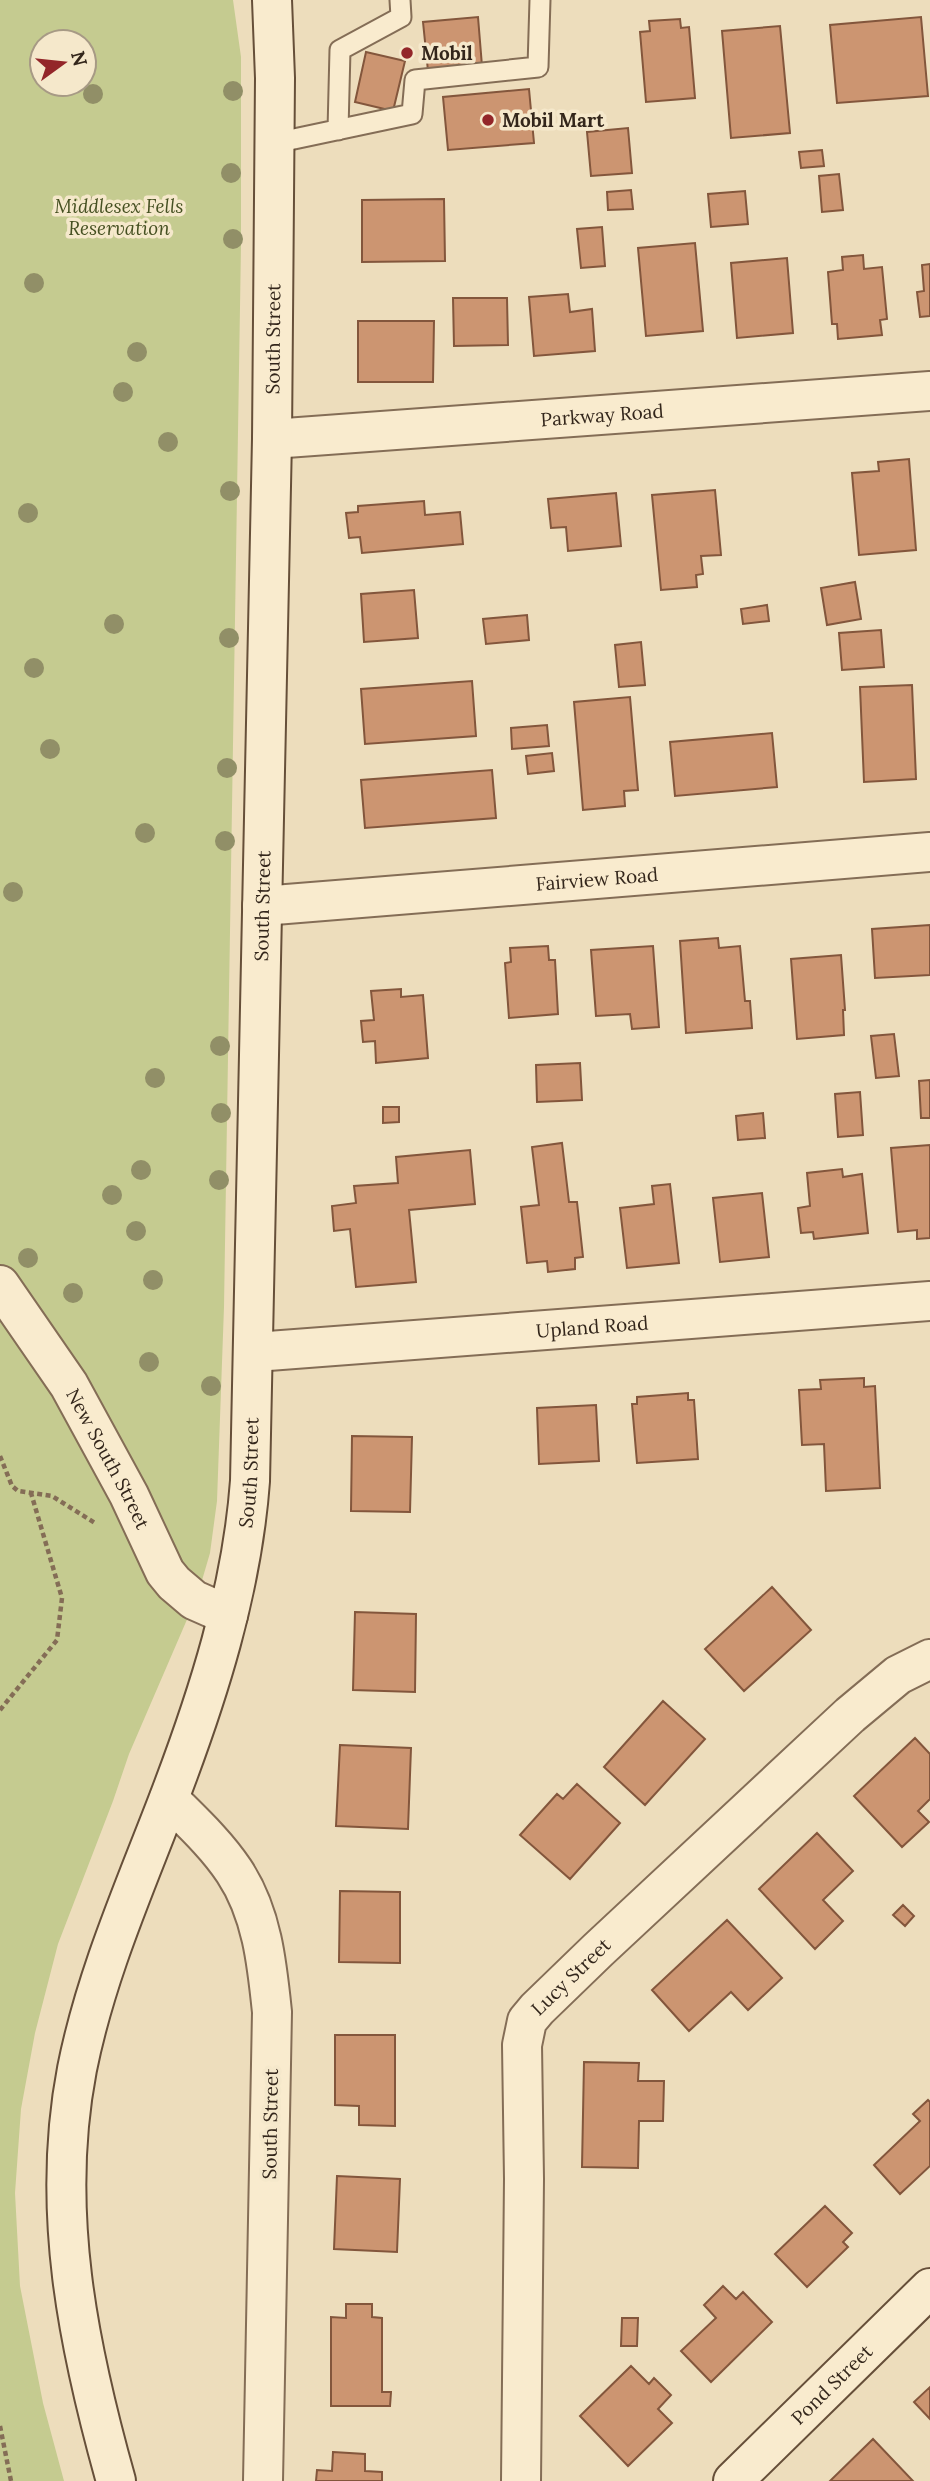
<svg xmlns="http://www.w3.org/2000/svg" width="930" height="2481" viewBox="0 0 930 2481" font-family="Lora,serif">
	<rect width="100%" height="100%" fill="#edddbc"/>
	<!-- green -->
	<path fill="#c5cb90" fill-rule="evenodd" d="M0 0H233L241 57V245L224 1307 217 1501 210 1553 198 1594 129 1754 113 1801 58 1944 35 2033 21 2109 15 2193 20 2286 43 2403 64 2481H0ZM42 42H84V84H42Z"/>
	<!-- building -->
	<path fill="#cc9571" stroke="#83563c" stroke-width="2" d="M478 17 482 66 428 71 423 22Z
		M921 17 928 96 837 103 830 25Z
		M680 19 681 28 689 27 695 98 646 102 640 32 650 31 649 21Z
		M780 26 790 133 731 138 722 31Z
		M366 52 405 61 393 111 355 102Z
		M529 89 534 143 448 150 443 97Z
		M628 128 632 173 591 176 587 132Z
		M822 150 824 166 801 168 799 152Z
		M839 174 843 210 822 212 819 176Z
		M631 190 633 209 608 210 607 192Z
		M745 191 748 224 711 227 708 194Z
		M444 199 445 261 362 262V200Z
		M602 227 605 266 581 268 577 229Z
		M695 243 703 331 646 336 638 248Z
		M863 255 864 269 882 267 887 319 880 320 882 335 838 339 837 324H832L828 272 843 270 842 257Z
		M787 258 793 333 737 338 731 263Z
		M930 264V316L920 317 917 292 924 291 922 265Z
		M568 294 570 312 592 309 595 351 534 356 529 297Z
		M453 298H507L508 345 454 346Z
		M358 321H434L433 382H358Z
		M909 459 916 550 859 555 852 473 879 471 878 462Z
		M715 490 721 555 701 556 703 574 696 575 697 587 661 590 652 495Z
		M616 493 621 546 568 551 566 527 551 528 548 499Z
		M424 501 425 515 460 512 463 544 362 553 360 537 349 538 346 513 358 512V506Z
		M855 582 861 619 827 625 821 588Z
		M414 590 418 638 364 642 361 594Z
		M767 605 769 621 743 624 741 609Z
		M527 615 529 640 486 644 483 619Z
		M881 630 884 667 842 670 839 633Z
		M641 642 645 685 619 687 615 645Z
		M472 681 476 736 365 744 361 689Z
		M912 685 916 779 864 782 860 687Z
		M630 697 638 790 624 791 625 806 583 810 574 702Z
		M547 725 549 746 512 749 511 728Z
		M772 733 777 787 675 796 670 742Z
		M552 753 554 771 528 774 526 756Z
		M492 770 496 818 365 828 361 780Z
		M930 925V975L875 978 872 929Z
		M718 938 719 948 740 946 745 1001H750L752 1028 686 1033 680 941Z
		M548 946 549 960H555L558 1014 509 1018 505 963 511 962 510 948Z
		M653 946 659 1027 632 1029 630 1014 596 1016 591 950Z
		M841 955 845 1010H843L844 1035 797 1039 791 959Z
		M401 989V997L423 995 428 1058 376 1063 375 1041 363 1042 361 1021 374 1020 371 991Z
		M894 1034 899 1076 876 1078 871 1036Z
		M580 1063 582 1100 537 1102 536 1065Z
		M930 1080V1118H921L919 1081Z
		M860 1092 863 1135 838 1137 835 1094Z
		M383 1107H399V1122L383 1123Z
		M763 1113 765 1138 738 1140 736 1116Z
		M562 1143 569 1202H577L583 1257 575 1258V1269L548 1272 547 1261 527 1263 521 1207 539 1205 532 1147Z
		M930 1145V1238L917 1239V1230L898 1232 891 1148Z
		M470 1150 475 1204 409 1210 416 1282 356 1287 350 1229 334 1231 332 1206 356 1203 354 1186 398 1183 396 1157Z
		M842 1169 843 1177 862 1174 868 1233 814 1239 813 1232 801 1233 798 1208 810 1206 807 1173Z
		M670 1184 679 1263 627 1268 620 1208 654 1204 652 1186Z
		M762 1193 769 1257 720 1262 713 1198Z
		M864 1378V1387L875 1386 880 1488 826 1491 824 1444 802 1445 799 1390 821 1389 820 1380Z
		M688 1393V1400H694L698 1459 637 1463 632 1404H637V1397Z
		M596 1405 599 1461 539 1464 537 1408Z
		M352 1436 412 1437 410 1512 351 1511Z
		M772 1587 811 1630 744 1691 705 1649Z
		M355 1612 416 1614 415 1692 353 1690Z
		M663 1701 705 1739 645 1805 604 1767Z
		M915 1738 930 1754V1799L918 1811 929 1822 902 1847 854 1796Z
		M340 1745 411 1748 408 1829 336 1826Z
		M577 1784 620 1823 570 1879 520 1835 557 1794 563 1799Z
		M817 1833 853 1871 823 1900 843 1921 815 1949 759 1889Z
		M340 1891 400 1892V1963L339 1962Z
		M903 1905 914 1916 905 1926 893 1915Z
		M727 1920 782 1978 748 2010 731 1992 689 2031 652 1990Z
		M335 2035H395V2126L359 2125V2106L335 2105Z
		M584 2062 639 2063 638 2081H664L663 2121H639L638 2168 582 2167Z
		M928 2100 930 2102V2166L900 2194 874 2165 920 2121 913 2114Z
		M337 2176 400 2179 397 2252 334 2249Z
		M825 2206 852 2233 843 2242 848 2247 807 2287 775 2254Z
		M723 2286 736 2299 743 2292 772 2322 711 2382 681 2351 716 2318 704 2305Z
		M346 2304H372V2317L382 2318V2392H391L390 2406H331V2317L346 2318Z
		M622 2318H638L637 2346H621Z
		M631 2366 649 2384 654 2378 671 2395 658 2409 672 2423 628 2466 580 2416Z
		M930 2387V2419L914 2402Z
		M873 2439 913 2481H830Z
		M333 2452 365 2454V2471L382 2472V2481H316L317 2470 332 2471Z"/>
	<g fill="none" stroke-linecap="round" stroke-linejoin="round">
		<!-- lane casing -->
		<g stroke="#846d56" stroke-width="23">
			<path id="lane" d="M338 130 340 50 401 17 400 0
				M275 143 412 114 415 80 538 67 540 0"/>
		</g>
		<!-- street casing -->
		<g stroke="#846d56" stroke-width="42">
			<g id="street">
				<path id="s1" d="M272 439 930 391"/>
				<path id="s2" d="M262 906 930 852"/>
				<path id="s3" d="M0 1285 69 1385 129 1495 165 1572 174 1583 194 1600 228 1615"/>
				<path id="s4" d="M255 1352 930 1301"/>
				<path d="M169 1799C192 1822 216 1844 234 1871 262 1913 267 1963 272 2012L263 2481"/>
				<path id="s5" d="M521 2481 524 2179 522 2045 527 2021 537 2009 598 1950 850 1715 898 1675 930 1659"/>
			</g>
		</g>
		<!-- secondary casing -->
		<g stroke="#664f39" stroke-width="42">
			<g id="secondary">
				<path id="s6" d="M116 2481C78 2346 50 2209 77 2069 96 1974 135 1887 169 1798 208 1696 242 1590 250 1481L272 439 275 78 272 0"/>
				<path id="s7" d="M733 2481 930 2288"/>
			</g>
		</g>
		<!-- path -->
		<path stroke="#846d56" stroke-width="4.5" stroke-dasharray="5 3.5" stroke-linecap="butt" d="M0 1456 12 1486 18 1491 52 1496 95 1523
			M0 1710 57 1640 62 1598 31 1493
			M0 2426 11 2481"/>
		<!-- lane -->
		<use href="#lane" stroke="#f9ebce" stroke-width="19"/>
		<!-- street -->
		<use href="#street" stroke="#f9ebce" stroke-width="38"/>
		<!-- secondary -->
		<use href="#secondary" stroke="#f9ebce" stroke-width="38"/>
	</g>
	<!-- trees -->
	<g fill="#918f67">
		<circle cx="233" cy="91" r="10"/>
		<circle cx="93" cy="94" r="10"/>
		<circle cx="231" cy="173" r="10"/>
		<circle cx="95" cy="206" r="10"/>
		<circle cx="233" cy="239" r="10"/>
		<circle cx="34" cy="283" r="10"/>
		<circle cx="137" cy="352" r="10"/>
		<circle cx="123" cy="392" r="10"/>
		<circle cx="168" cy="442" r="10"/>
		<circle cx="230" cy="491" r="10"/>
		<circle cx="28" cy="513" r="10"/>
		<circle cx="114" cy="624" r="10"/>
		<circle cx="229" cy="638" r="10"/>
		<circle cx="34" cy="668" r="10"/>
		<circle cx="50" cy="749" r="10"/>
		<circle cx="227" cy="768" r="10"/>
		<circle cx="145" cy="833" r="10"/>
		<circle cx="225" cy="841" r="10"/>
		<circle cx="13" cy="892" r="10"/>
		<circle cx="220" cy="1046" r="10"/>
		<circle cx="155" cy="1078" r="10"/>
		<circle cx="221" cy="1113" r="10"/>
		<circle cx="141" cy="1170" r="10"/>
		<circle cx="219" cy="1180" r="10"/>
		<circle cx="112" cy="1195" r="10"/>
		<circle cx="136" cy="1231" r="10"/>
		<circle cx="28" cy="1258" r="10"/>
		<circle cx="153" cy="1280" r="10"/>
		<circle cx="73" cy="1293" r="10"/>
		<circle cx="149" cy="1362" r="10"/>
		<circle cx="211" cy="1386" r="10"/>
	</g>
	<!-- markers -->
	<g fill="#932629" stroke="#f5e8cb" stroke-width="2.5">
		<circle cx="407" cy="53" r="7"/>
		<circle cx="488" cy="120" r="7"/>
	</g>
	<g text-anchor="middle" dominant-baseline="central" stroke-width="7" stroke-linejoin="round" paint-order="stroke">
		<!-- poi labels -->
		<g font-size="19" font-weight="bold" fill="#33261b" stroke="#f5e8cb" text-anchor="start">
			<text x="421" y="53">Mobil</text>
			<text x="502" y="120">Mobil Mart</text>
		</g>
		<!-- park labels -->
		<g font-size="19" font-style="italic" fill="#455021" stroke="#f5e8cb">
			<text x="119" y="206">Middlesex Fells<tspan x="119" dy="22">Reservation</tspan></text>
		</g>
		<!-- street labels -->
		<g font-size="19" fill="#33261b" stroke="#f5e8cb">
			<text stroke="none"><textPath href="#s6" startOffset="2175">South Street</textPath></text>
			<text stroke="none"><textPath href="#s1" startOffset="331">Parkway Road</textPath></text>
			<text stroke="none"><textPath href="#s2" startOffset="336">Fairview Road</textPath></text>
			<text stroke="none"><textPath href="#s6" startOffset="1608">South Street</textPath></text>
			<text stroke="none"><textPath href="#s4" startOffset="338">Upland Road</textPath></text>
			<text stroke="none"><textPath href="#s3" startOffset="205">New South Street</textPath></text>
			<text stroke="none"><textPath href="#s6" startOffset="1041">South Street</textPath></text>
			<text stroke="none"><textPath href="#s5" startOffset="523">Lucy Street</textPath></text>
			<text transform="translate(270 2124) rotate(-89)">South Street</text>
			<text stroke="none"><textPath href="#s7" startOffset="138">Pond Street</textPath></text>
		</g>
	</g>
	<!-- north arrow -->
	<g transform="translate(63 63) rotate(75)"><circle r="33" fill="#f5e8cb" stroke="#a79a85" stroke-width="2"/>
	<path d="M0-5L12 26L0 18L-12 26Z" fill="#932629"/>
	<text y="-10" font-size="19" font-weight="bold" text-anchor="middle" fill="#33261b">N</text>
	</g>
</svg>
